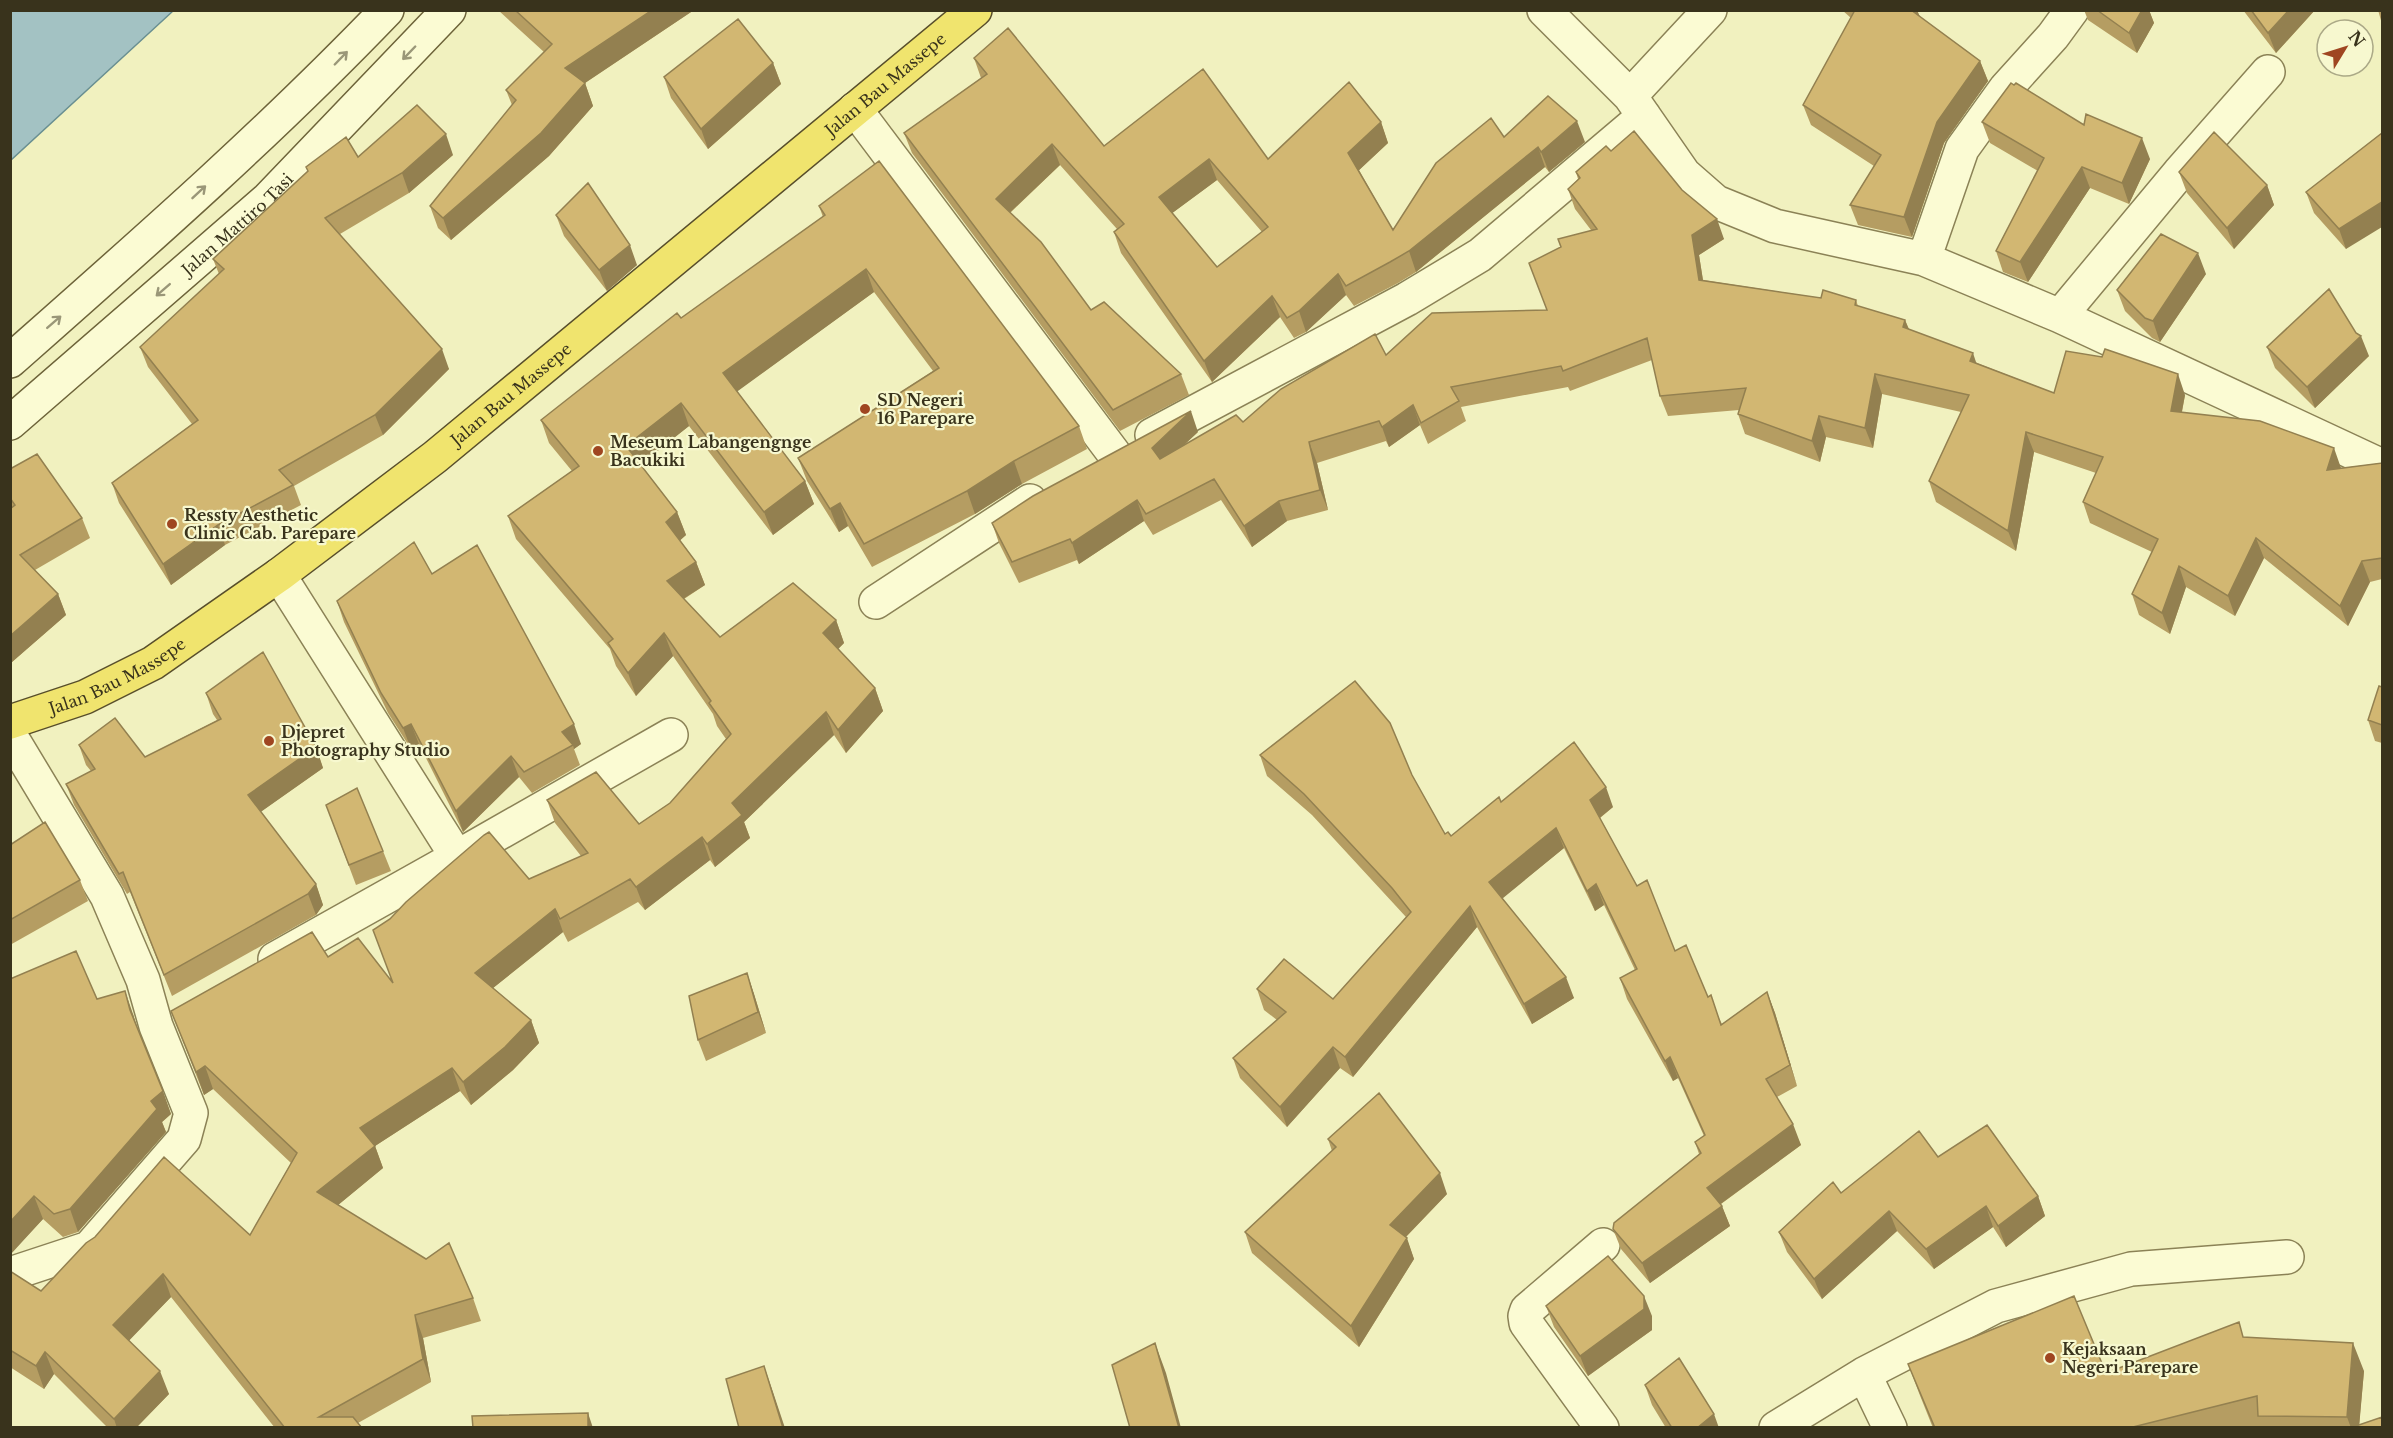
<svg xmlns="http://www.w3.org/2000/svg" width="2393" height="1438" viewBox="0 0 2393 1438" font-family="'Libre Baskerville',serif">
	<rect width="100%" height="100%" fill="#f1f1bf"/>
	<!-- water -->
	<path fill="#a3c2c3" stroke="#698f91" stroke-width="1.5" d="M11 10H173V11L11 160Z"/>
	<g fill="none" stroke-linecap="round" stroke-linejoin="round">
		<!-- minor casing -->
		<g stroke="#8b8256" stroke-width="36">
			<path id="minor" d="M1544 10 1630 96 1684 174 1716 202 1775 226 1924 259 2060 316 2382 466
				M1630 96 1710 10
				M855 109 1115 455
				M1924 259 1962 149 2006 88 2053 36 2072 10
				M2060 316 2179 173 2268 72
				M1152 435 1407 299 1480 255 1644 116
				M279 575 457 857 671 735
				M876 602 1030 501
				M10 735 107 896 143 980 156 1026 191 1113 184 1139 89 1248 10 1274
				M275 959 457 857
				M1864 1374 1890 1428
				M1602 1428 1526 1323 1525 1316 1527 1310 1603 1245
				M1776 1428 1864 1374 1996 1306 2131 1269 2287 1257"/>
		</g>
		<!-- secondary casing -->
		<g stroke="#6d6339" stroke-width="36">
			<g id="secondary">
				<path d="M10 361C139 247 268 134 387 10"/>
				<path id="s1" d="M10 423 268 199 449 10"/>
			</g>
		</g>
		<!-- trunk casing -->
		<g stroke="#584e2b" stroke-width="36">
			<g id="trunk">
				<path id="s2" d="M10 722 85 697 153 663 279 575 435 457 975 10"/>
			</g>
		</g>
		<!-- minor -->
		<use href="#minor" stroke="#fbfbd3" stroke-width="33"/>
		<!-- secondary -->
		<use href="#secondary" stroke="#fbfbd3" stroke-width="33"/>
		<!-- trunk -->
		<use href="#trunk" stroke="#f0e46e" stroke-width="33"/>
	</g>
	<!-- wall -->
	<path fill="#b59d62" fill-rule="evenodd" d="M498 10H694L585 83 593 106 549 156 451 240 438 228 430 206 512 105 506 90 544 52Z
		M1842 10H1917L1920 17 1980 61 1988 81 1944 143 1912 237 1858 225 1850 205 1874 166 1811 125 1803 105 1851 18Z
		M2084 10H2149L2154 23 2137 53 2088 20Z
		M2243 10H2315L2276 53Z
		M2378 10H2382V24Z
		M974 58 1104 146 1268 159 1381 122 1388 143 1359 170 1393 230 1504 137 1585 142 1549 172 1545 167 1416 272 1398 283 1354 306 1346 295 1306 332 1294 338 1280 317 1212 382 1121 253 1114 232 1117 229 1060 165 1010 213 1091 310 1181 374 1189 395 1120 431 912 153 904 133 981 78ZM1217 180 1262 232 1217 267 1172 213Z
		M773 63 781 84 708 149 671 98 664 77Z
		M1982 122 2084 125 2150 159 2129 204 2090 188 2028 282 2003 272 1996 251 2038 171 1990 143Z
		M2382 133 2346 249 2314 213 2306 192Z
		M1611 151 1682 190 1724 239 1699 255 1703 280 1821 298 1856 300 1858 306 1905 320 1909 329 1977 363 2054 393 2185 395 2182 412 2341 468 2382 463V579L2370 582 2348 626 2264 558 2235 616 2186 587 2170 634 2139 615 2132 594 2152 552 2090 523 2083 502 2096 473 2034 452 2016 551 1936 502 1929 481 1961 412 1882 394 1873 448 1826 437 1820 462 1745 434 1738 414 1739 410 1668 416 1660 396 1652 360 1570 391 1568 387 1461 407 1466 421 1428 444 1420 425 1389 447 1386 441 1317 463 1328 510 1287 521 1252 547 1221 500 1153 535 1144 521 1079 564 1077 560 1019 583 999 543 992 523 1198 432 1183 446 1243 422 1386 355 1547 310 1561 247 1591 230 1575 209 1568 189 1578 179 1576 172Z
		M453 155 409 193 340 234 449 369 383 435 294 486 301 505 225 545 171 585 119 503 112 483 192 424 148 367 140 347 219 274 213 259 358 157Z
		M2179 172 2267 185 2274 205 2234 249 2187 193Z
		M819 206 1079 426 1087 449 1022 484 975 514 872 567 848 526 839 532 807 481 798 458 933 371 874 292 737 391 805 481 814 504 773 535 689 426 640 464 677 512 686 535 680 540 696 562 705 585 684 599 720 637 836 620 844 643 838 649 875 688 883 711 846 753 834 735 744 822 750 838 715 867 710 860 645 910 638 902 568 942 563 932 493 988 531 1020 539 1043 513 1070 471 1105 460 1091 375 1146 383 1168 338 1205 473 1298 481 1321 423 1338 431 1382 358 1423 362 1428H275L171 1297 129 1340 169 1394 136 1428H108L54 1374 44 1389 10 1367V1271L41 1291 250 1235 291 1163 213 1089 204 1095 171 1011 328 957 392 982 529 879 581 856 555 823 547 800 639 824 670 803 726 739 717 726 713 714 673 656 636 696 616 666 610 649 516 539 508 516 572 471 549 443 541 420 823 217Z
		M556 215 637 265 607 291 564 236Z
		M2206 274 2160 342 2152 338 2125 311 2117 290Z
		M2267 347 2369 356 2315 408 2275 368Z
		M10 469 82 518 90 538 35 570 58 594 66 615 12 662 10 660Z
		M432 574 581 744 574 749 580 765 532 793 519 777 463 832 419 744 411 749 388 713 344 622 337 601Z
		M2382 687V743L2375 741 2368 720Z
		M206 693 316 747 323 768 260 812 316 884 323 905 316 915 172 996 130 892 127 894 74 805 66 784 91 771 86 765 79 745 145 757 217 720 213 714Z
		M1260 755 1412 775 1445 834 1451 836 1501 802 1613 807 1600 818 1637 886 1675 951 1708 997 1722 1024 1767 992 1775 1013 1797 1086 1777 1097 1801 1145 1721 1204 1730 1226 1650 1283 1621 1249 1613 1229 1699 1154 1695 1142 1704 1136 1678 1078 1673 1081 1627 999 1620 978 1635 970 1604 905 1595 911 1564 848 1502 898 1574 998 1532 1024 1477 927 1353 1077 1340 1068 1287 1127 1240 1078 1233 1058 1277 1020 1264 1010 1257 989 1333 999 1406 917 1312 815 1267 776Z
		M326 805 383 851 391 871 356 885Z
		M10 843 11 845 80 880 88 901 10 945Z
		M747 973 754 994 766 1033 706 1061 698 1040Z
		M10 979 97 999 133 1014 136 1025 171 1114 162 1122 166 1132 78 1232 63 1237 43 1219 10 1254Z
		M1328 1139 1447 1194 1406 1237 1414 1259 1359 1347 1252 1253 1245 1232 1332 1151Z
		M1938 1157 2038 1196 2045 1216 2006 1247 1993 1227 1934 1269 1897 1231 1822 1299 1787 1252 1779 1232 1841 1193Z
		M1546 1306 1652 1316V1330L1588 1376 1554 1327Z
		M2245 1337 2364 1371 2359 1425 2382 1428H2262V1426L2256 1428H1933L1919 1393 1908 1364 2106 1373Z
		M1645 1385 1719 1428H1666L1652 1405Z"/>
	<!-- shaded-wall -->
	<path fill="#938050" d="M652 10H694L573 91 565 68Z
		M1910 10H1917L1922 23Z
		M2142 10H2149L2154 23 2137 53 2129 33Z
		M2289 10H2315L2276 53 2268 33Z
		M1980 61 1988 81 1944 143 1912 237 1904 217 1937 122Z
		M773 63 781 84 708 149 701 129Z
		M585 83 593 106 549 156 451 240 443 218Z
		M1577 121 1585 142 1549 172 1541 152Z
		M1381 122 1388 143 1356 173 1348 153Z
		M446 134 453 155 409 193 402 173Z
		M2142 138 2150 159 2129 204 2122 183Z
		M1052 144 1060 165 1003 219 996 199Z
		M1538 147 1545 167 1416 272 1409 251Z
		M1209 159 1217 180 1167 217 1159 197Z
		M2082 167 2090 188 2028 282 2020 262Z
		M2267 185 2274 205 2234 249 2227 228Z
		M2382 202V227L2346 249 2339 229Z
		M1717 219 1724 239 1699 255 1706 300 1699 280 1692 235Z
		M630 245 637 265 607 291 599 270Z
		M2198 253 2206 274 2160 342 2153 321Z
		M866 269 874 292 731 396 723 373Z
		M1338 274 1346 295 1306 332 1299 311Z
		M1272 296 1280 317 1212 382 1204 361Z
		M1905 320 1913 340 1903 327Z
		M2361 336 2369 356 2315 408 2307 387Z
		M442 349 449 369 383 435 375 415Z
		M1973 353 1980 374 1970 361Z
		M1875 374 1882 394 1873 448 1865 428Z
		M2178 374 2185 395 2178 431 2171 411Z
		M681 403 689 426 635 469 626 446Z
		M1413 405 1420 425 1389 447 1382 427Z
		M1191 411 1198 432 1159 468 1152 448Z
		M1819 416 1826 437 1820 462 1812 441Z
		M2026 432 2034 452 2016 551 2008 531Z
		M1309 442 1317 463 1328 510 1320 490Z
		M2334 448 2341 468 2327 470Z
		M1014 461 1022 484 975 514 967 491Z
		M805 481 814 504 773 535 764 512Z
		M1137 500 1144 521 1079 564 1072 543Z
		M1279 501 1287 521 1252 547 1244 526Z
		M840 503 848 526 839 532 830 509Z
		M677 512 686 535 675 545 666 522Z
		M218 525 225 545 171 585 163 564Z
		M2256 538 2264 558 2235 616 2228 596Z
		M2362 561 2370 582 2348 626 2340 606Z
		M696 562 705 585 675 604 667 581Z
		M2179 566 2186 587 2170 634 2162 613Z
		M58 594 66 615 12 662 10 658V636Z
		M836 620 844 643 831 656 823 633Z
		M664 633 673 656 636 696 628 673Z
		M875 688 883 711 846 753 838 730Z
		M826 712 834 735 744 822 750 838 715 867 707 844 732 803Z
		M411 724 419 744 411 749 403 728Z
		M574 724 581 744 574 749 573 745 562 732Z
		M316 747 323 768 255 816 248 795Z
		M511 756 519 777 463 832 456 811Z
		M1606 787 1613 807 1597 820 1590 800Z
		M1556 828 1564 848 1497 903 1489 882Z
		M702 837 710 860 645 910 636 887Z
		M316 884 323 905 316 915 308 894Z
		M1596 884 1604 905 1595 911 1587 891Z
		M1470 906 1477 927 1353 1077 1345 1057Z
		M555 909 563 932 483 996 475 973Z
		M747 973 754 994 766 1033 758 1012Z
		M1566 977 1574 998 1532 1024 1524 1004Z
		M125 991 133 1014 139 1033 130 1010Z
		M1767 992 1775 1013 1797 1086 1790 1065Z
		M531 1020 539 1043 513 1070 471 1105 463 1082Z
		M1333 1047 1340 1068 1287 1127 1280 1107Z
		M1670 1057 1678 1078 1673 1081 1665 1061Z
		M205 1066 213 1089 204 1095 196 1072Z
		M452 1068 460 1091 375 1146 383 1168 326 1215 317 1192 360 1128Z
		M163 1091 171 1114 162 1122 166 1132 78 1232 70 1209 151 1101Z
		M1793 1124 1801 1145 1715 1208 1707 1188Z
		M1440 1173 1447 1194 1397 1246 1390 1225Z
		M34 1196 43 1219 11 1254 10 1222Z
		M2038 1196 2045 1216 2006 1247 1998 1226Z
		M1722 1206 1730 1226 1650 1283 1642 1263Z
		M1986 1206 1993 1227 1934 1269 1926 1249Z
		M1889 1211 1897 1231 1822 1299 1814 1279Z
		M1407 1238 1414 1259 1359 1347 1351 1326Z
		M163 1274 171 1297 122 1348 113 1325Z
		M1644 1296 1652 1316V1330L1588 1376 1580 1356Z
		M415 1315 423 1338 431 1382 423 1359Z
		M1155 1343 1166 1373 1181 1428H1179Z
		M2353 1343 2364 1371 2359 1428H2351L2347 1417Z
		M45 1352 54 1374 44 1389 36 1366Z
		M764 1366 773 1392 785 1428H783Z
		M160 1371 169 1394 136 1428H117L114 1419Z
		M588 1413 593 1428H588Z
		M1714 1414 1719 1428H1697Z"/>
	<!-- building -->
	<path fill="#d2b772" stroke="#938050" stroke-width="1.5" fill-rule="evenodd" d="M515 10H652L565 68 585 83 541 133 443 218 430 206 516 100 506 90 552 44Z
		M1855 10H1911L1980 61 1937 122 1904 217 1850 205 1881 155 1803 105Z
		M2097 10H2142L2129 33Z
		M2251 10H2289L2268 33Z
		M738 19 773 63 701 129 664 77Z
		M1008 28 1104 146 1203 69 1268 159 1349 82 1381 122 1348 153 1393 230 1436 163 1491 118 1504 137 1548 96 1577 121 1541 152 1538 147 1409 251 1390 262 1346 286 1338 274 1299 311 1287 318 1272 296 1204 361 1114 232 1124 224 1052 144 996 199 1041 242 1091 310 1104 302 1181 374 1113 410 904 133 987 74 974 58ZM1209 159 1268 227 1217 267 1159 197Z
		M2011 83 2014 85 2016 83 2084 125 2086 114 2142 138 2122 183 2082 167 2020 262 1996 251 2044 158 1982 122Z
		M417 105 446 134 402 173 325 218 442 349 375 415 279 470 293 485 218 525 163 564 112 483 198 420 140 347 224 269 213 259 308 171 306 167 346 137 358 157Z
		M1634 131 1682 190 1717 219 1692 235 1699 280 1821 298 1823 290 1856 300 1855 305 1905 320 1903 327 1973 353 1970 361 2054 393 2066 351 2102 357 2105 349 2178 374 2171 411 2260 421 2334 448 2327 470 2382 463V558L2362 561 2340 606 2256 538 2228 596 2179 566 2162 613 2132 594 2158 539 2083 502 2103 457 2026 432 2008 531 1929 481 1969 395 1875 374 1865 428 1819 416 1812 441 1738 414 1746 388 1660 396 1647 338 1563 371 1561 366 1451 387 1459 401 1421 423 1413 405 1382 427 1379 421 1309 442 1320 490 1279 501 1244 526 1214 479 1146 514 1137 500 1072 543 1070 539 1012 562 992 523 1033 496 1191 411 1152 448 1160 459 1236 415 1243 422 1281 389 1375 334 1386 355 1432 313 1547 310 1529 263 1561 247 1558 239 1597 229 1568 189 1580 178 1576 172 1606 146 1611 151Z
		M2214 132 2267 185 2227 228 2179 172Z
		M2382 133V202L2339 229 2306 192Z
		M879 161 1079 426 1014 461 967 491 864 544 840 503 830 509 798 458 939 368 866 269 723 373 805 481 764 512 681 403 626 446 677 512 666 522 696 562 667 581 720 637 793 583 836 620 823 633 875 688 838 730 826 712 732 803 742 815 707 844 702 837 636 887 630 879 560 919 555 909 475 973 531 1020 505 1047 463 1082 452 1068 360 1128 375 1146 317 1192 426 1259 449 1243 473 1298 415 1315 423 1359 319 1417H353L362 1428H285L163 1274 113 1325 160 1371 114 1419 45 1352 36 1366 10 1350V1271L41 1291 86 1243 95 1237 164 1157 250 1235 297 1153 205 1066 196 1072 171 1011 312 932 328 957 358 938 393 983 373 930 390 919 406 902 484 835 489 832 529 879 588 853 547 800 596 772 639 824 670 803 731 734 709 703 711 701 664 633 628 673 608 643 613 639 508 516 579 466 541 420 677 313 681 318 825 215 819 206Z
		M588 183 630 245 599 270 556 215Z
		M2161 234 2198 253 2153 321 2145 318 2117 290Z
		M2329 289 2356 333 2361 336 2307 387 2267 347Z
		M37 454 82 518 20 555 58 594 10 636V509L15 505 10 498V469Z
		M414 542 432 574 477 545 574 724 562 732 573 745 524 772 511 756 456 811 411 724 403 728 381 693 337 601Z
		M263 652 316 747 248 795 316 884 308 894 164 975 123 872 119 874 66 784 95 769 79 745 115 718 145 757 221 719 206 693Z
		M1355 681 1390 723 1412 775 1445 834 1448 832 1451 836 1499 797 1501 802 1574 742 1606 787 1590 800 1637 886 1647 880 1675 951 1686 945 1708 997 1711 995 1721 1025 1767 992 1790 1065 1766 1079 1793 1124 1707 1188 1722 1206 1642 1263 1613 1229 1614 1223 1701 1153 1695 1142 1705 1135 1670 1057 1665 1061 1620 978 1637 969 1596 884 1587 891 1556 828 1489 882 1566 977 1524 1004 1470 906 1345 1057 1333 1047 1280 1107 1233 1058 1286 1012 1257 989 1284 959 1333 999 1411 912 1392 888 1304 794 1260 755Z
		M2379 686 2382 687V725L2368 720Z
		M357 788 383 851 349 865 326 805Z
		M45 822 80 880 10 920V845Z
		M76 951 97 999 125 991 130 1010 163 1091 151 1101 157 1109 70 1209 54 1214 34 1196 10 1222V979Z
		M747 973 758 1012 698 1040 689 996Z
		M1379 1093 1440 1173 1390 1225 1407 1238 1351 1326 1245 1232 1336 1147 1328 1139Z
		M1987 1125 2038 1196 1998 1226 1986 1206 1926 1249 1889 1211 1814 1279 1779 1232 1833 1182 1841 1193 1919 1131 1938 1157Z
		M1608 1256 1644 1296V1309L1580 1356 1546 1306Z
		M2074 1296 2106 1373 2239 1322 2243 1337 2353 1343 2347 1417 2258 1416 2257 1396 2129 1428H1935L1908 1364Z
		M1155 1343 1179 1428H1130L1112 1365Z
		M1679 1358 1714 1414 1697 1428H1672L1645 1385Z
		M764 1366 783 1428H739L726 1379Z
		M588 1413V1428H473L472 1416Z
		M2382 1417V1428H2350Z"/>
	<!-- one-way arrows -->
	<defs><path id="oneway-shaft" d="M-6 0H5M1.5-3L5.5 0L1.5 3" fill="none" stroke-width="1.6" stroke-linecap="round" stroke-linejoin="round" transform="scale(1.5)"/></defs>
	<g stroke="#9a9778">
		<use href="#oneway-shaft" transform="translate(409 53) rotate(134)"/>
		<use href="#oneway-shaft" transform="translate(341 58) rotate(-46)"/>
		<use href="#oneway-shaft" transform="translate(199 192) rotate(-43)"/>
		<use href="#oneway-shaft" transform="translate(163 290) rotate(139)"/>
		<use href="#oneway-shaft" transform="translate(54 322) rotate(-41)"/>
	</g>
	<!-- markers -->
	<g fill="#9f4621" stroke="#f7f8cf" stroke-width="2">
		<circle cx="865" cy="409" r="6"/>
		<circle cx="598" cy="451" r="6"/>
		<circle cx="172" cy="524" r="6"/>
		<circle cx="269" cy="741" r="6"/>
		<circle cx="2050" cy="1358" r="6"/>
	</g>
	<g text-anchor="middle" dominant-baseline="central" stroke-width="4.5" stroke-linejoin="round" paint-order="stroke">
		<!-- street labels -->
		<g font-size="16" fill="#39331c" stroke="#f7f8cf">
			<text stroke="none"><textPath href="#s2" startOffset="1089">Jalan Bau Massepe</textPath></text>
			<text stroke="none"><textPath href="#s1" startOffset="302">Jalan Mattiro Tasi</textPath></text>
			<text stroke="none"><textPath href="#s2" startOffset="603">Jalan Bau Massepe</textPath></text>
			<text stroke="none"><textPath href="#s2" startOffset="117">Jalan Bau Massepe</textPath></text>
		</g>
		<!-- poi labels -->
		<g font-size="16" font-weight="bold" fill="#39331c" stroke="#f7f8cf" text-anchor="start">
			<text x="877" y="400">SD Negeri<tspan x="877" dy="18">16 Parepare</tspan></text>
			<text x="610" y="442">Meseum Labangengnge<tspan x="610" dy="18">Bacukiki</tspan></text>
			<text x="184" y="515">Ressty Aesthetic<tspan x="184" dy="18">Clinic Cab. Parepare</tspan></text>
			<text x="281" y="732">Djepret<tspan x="281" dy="18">Photography Studio</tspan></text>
			<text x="2062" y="1349">Kejaksaan<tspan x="2062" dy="18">Negeri Parepare</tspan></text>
		</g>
	</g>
	<!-- border -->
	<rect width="2393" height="1438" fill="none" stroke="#39331c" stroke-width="24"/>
	<!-- north arrow -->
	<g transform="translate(2345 48) rotate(52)"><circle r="28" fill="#f7f8cf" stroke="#aba987" stroke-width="1.5"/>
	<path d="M0-4.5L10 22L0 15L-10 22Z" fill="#9f4621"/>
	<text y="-9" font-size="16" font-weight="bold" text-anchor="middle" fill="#39331c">N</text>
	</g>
</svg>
